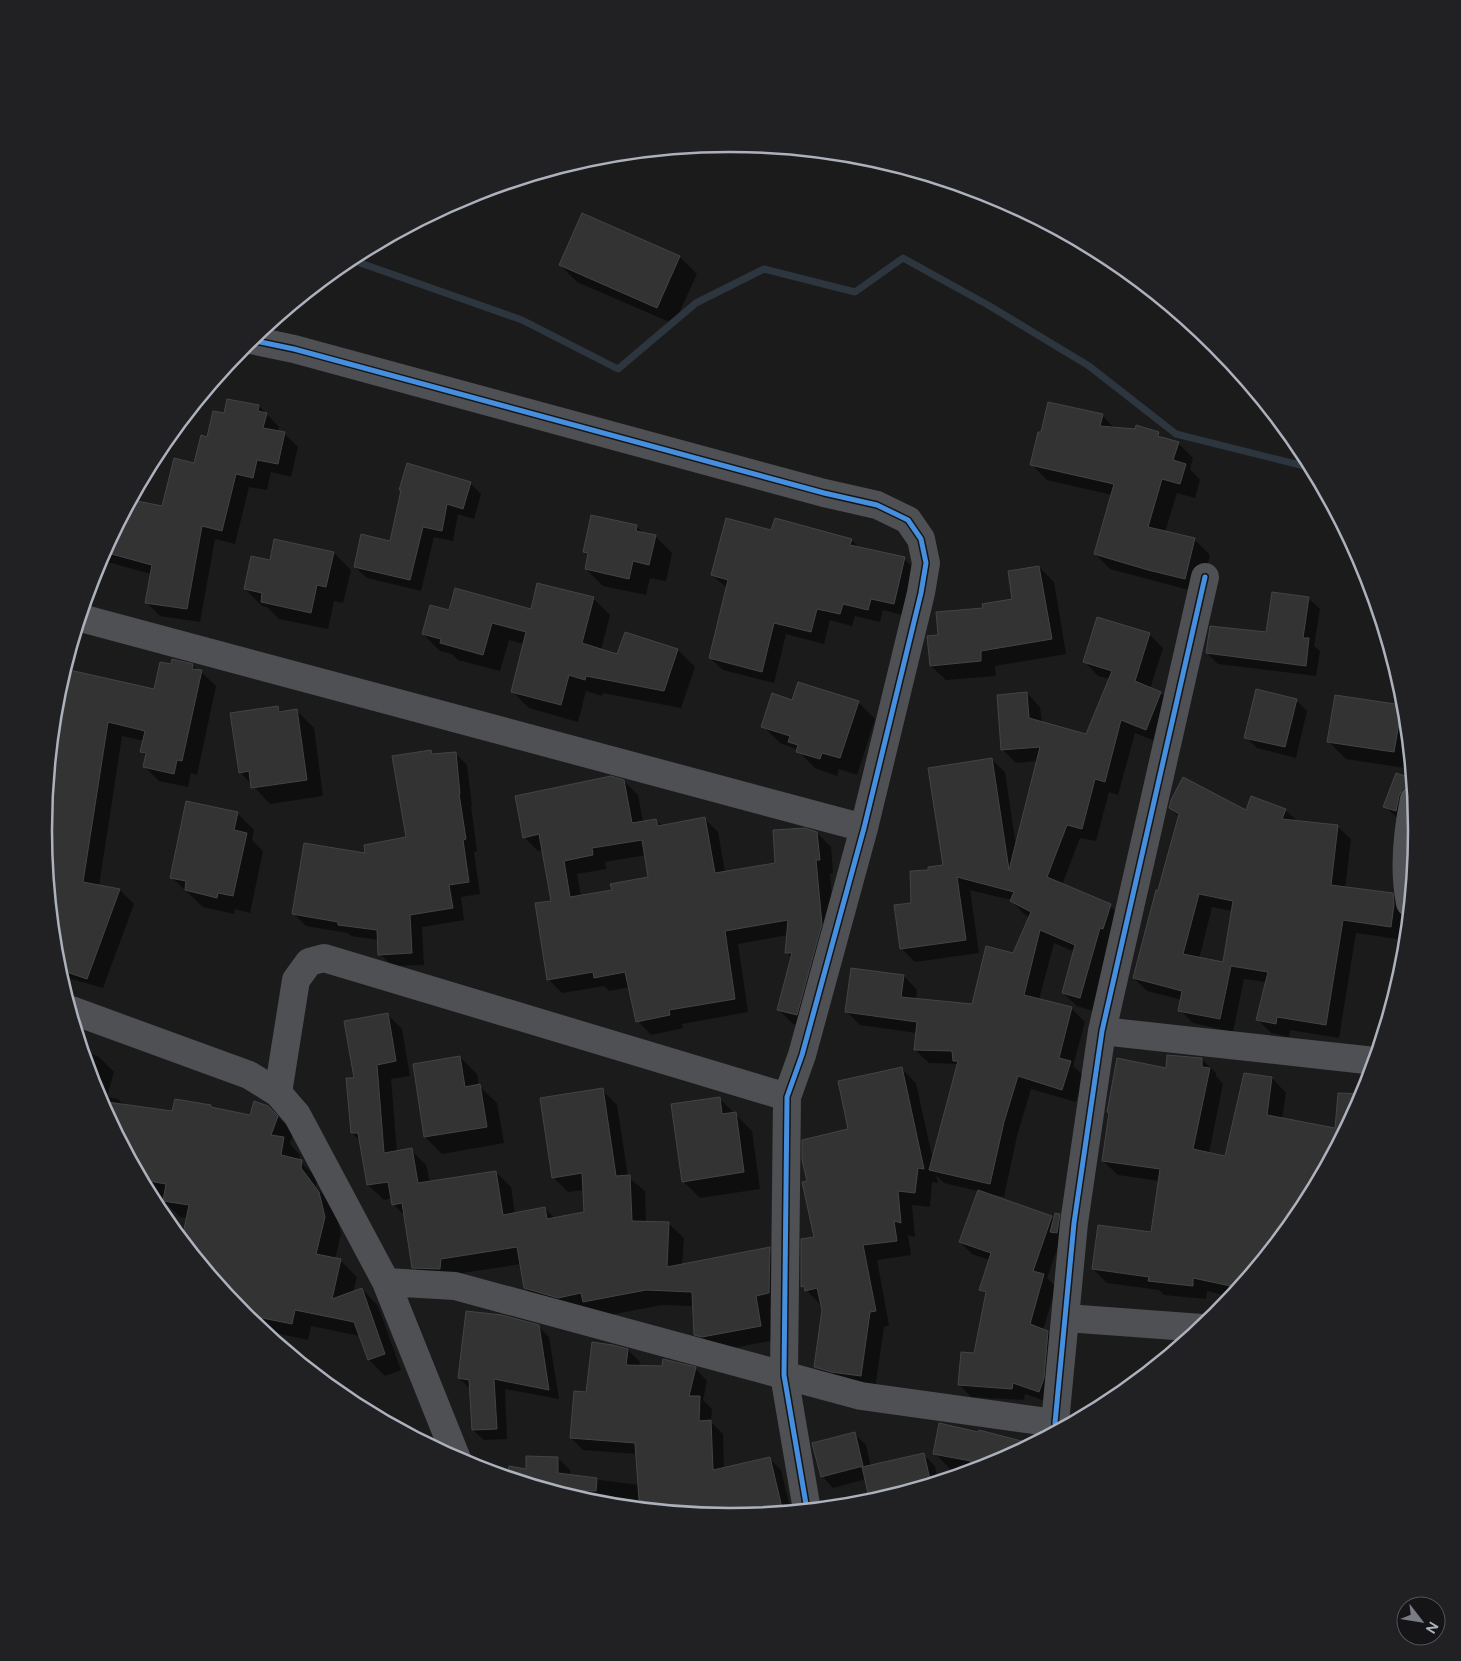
<svg xmlns="http://www.w3.org/2000/svg" width="1461" height="1661" viewBox="0 0 1461 1661" font-family="Figtree,sans-serif">
	<rect width="100%" height="100%" fill="#1b1b1b"/>
	<!-- shadow -->
	<path fill="#0007" fill-rule="evenodd" d="M680 257 697 274 674 324 577 282 560 265Z
		M259 406 279 427 278 432 285 434 298 447 291 477 271 472 267 490 249 487 235 544 215 539 200 622 160 616 147 603 151 574 104 561 101 558 132 501 163 507 195 464 208 438 225 415Z
		M1102 415 1115 429 1158 433 1164 439 1178 443 1193 458 1190 469 1200 480 1195 498 1177 493 1165 532 1195 540 1210 555 1200 593 1110 569 1095 554 1112 495 1047 480 1032 465Z
		M470 483 481 494 474 519 458 514 453 541 434 537 421 591 367 578 355 567 391 542Z
		M636 526 644 534 655 536 672 553 666 581 650 578 646 595 603 586 586 569 589 556 584 551Z
		M772 532 851 540 860 548 904 559 917 571 906 616 883 610 880 622 855 616 852 626 830 620 824 644 786 634 774 683 723 670 710 658 727 588 712 575Z
		M334 553 351 570 343 603 334 601 328 629 279 619 267 607 262 606 245 589 271 562Z
		M1039 567 1054 582 1066 654 995 666 996 676 946 680 931 666 940 636 984 609 1014 600Z
		M593 598 610 615 601 650 618 656 625 633 678 650 695 667 681 708 603 693 602 696 586 691 578 722 529 708 512 691 524 644 509 640 500 671 458 660 452 654 440 651 423 634 450 611 532 610Z
		M1308 598 1320 609 1314 646 1320 651 1316 676 1218 664 1207 653 1267 634Z
		M1149 634 1163 648 1150 689 1161 693 1174 706 1160 743 1135 733 1118 795 1109 792 1096 841 1080 838 1062 885 1110 906 1124 919 1093 1011 1077 1006 1063 993 1075 952 1054 943 1039 1000 1071 1008 1085 1022 1073 1066 1084 1076 1076 1102 1031 1089 1017 1136 1004 1197 990 1194V1196L1052 1217 1054 1220 1059 1215 1064 1221 1061 1238 1047 1278 1056 1287 1043 1330 1047 1332 1060 1344 1051 1403 1025 1394 1024 1400 971 1397 959 1384 975 1354 987 1296 981 1289 990 1260 972 1254 960 1242 978 1191 944 1183 936 1175 938 1183 932 1182 930 1207 912 1205 915 1237 908 1235 911 1255 877 1260 889 1325 884 1327 875 1389 830 1381 815 1367 823 1310 821 1305 802 1286 815 1238 808 1182 901 1068 916 1083 933 1161 958 1064 929 1063 915 1050 917 1033 860 1025 846 1011 904 976 917 990 916 1000 972 1005 1014 954 1030 917 1025 915 1011 900 970 890 979 953 915 962 901 948 912 904 930 871 944 866 991 759 1005 772 1016 847 1038 761 1016 763 1002 749 1027 693 1040 707 1042 723 1087 735 1110 679 1098 676 1085 662Z
		M192 665 198 671 201 672 216 686 197 775 191 773 188 787 159 781 145 767 147 757 142 752 144 741 122 736 99 886 120 890 134 904 103 988 61 976 57 964 46 849 50 838 44 830 57 696 155 691 172 666Z
		M1296 700 1307 711 1296 758 1257 748 1246 737Z
		M793 701 858 702 875 719 857 775 839 769 837 776 815 768 796 749 780 743 763 726Z
		M1401 706 1405 710 1411 769 1346 759 1329 742Z
		M277 707 283 713 296 710 314 728 323 796 270 804 240 772Z
		M430 751 435 755 455 753 467 765 472 806H471L477 851 474 852 480 894 461 897 464 920 422 927 424 965 392 966 380 954 379 940 351 936 348 933 306 926 294 914 367 854 407 838Z
		M1397 774 1412 780 1414 800 1407 821 1396 817 1385 806Z
		M624 781 638 795 643 822 656 820 662 826 705 819 718 832 725 872 776 864 817 833 831 847 833 873 830 874 835 938 810 1028 793 1024 779 1010 792 958 786 952 788 935 738 944 748 1012 682 1024 683 1028 651 1035 638 1021 630 987 609 991 604 986 562 993 548 979 553 902 543 850 538 851 524 837ZM646 855 650 878 613 891 581 897 577 874 606 869 605 862Z
		M1170 808 1247 812 1285 810 1297 821 1337 826 1351 839 1345 888 1392 894 1405 908 1407 918 1404 940 1356 933 1339 1038 1290 1030 1289 1037 1271 1033 1258 1020 1266 982 1244 979 1233 1032 1193 1023 1180 1010 1182 1000 1147 991 1134 978 1179 817ZM1212 907 1232 911 1224 964 1199 959Z
		M237 813 254 830 252 840 263 851 250 913 235 909 234 914 203 907 171 877Z
		M387 1014 402 1029 410 1076 391 1079 397 1152 411 1150 426 1165 430 1182 496 1172 511 1187 515 1214 545 1208 555 1219 585 1213 584 1190 568 1192 553 1177 602 1090 617 1105 628 1177 645 1191 646 1222 668 1223 684 1238 682 1265 769 1248 784 1263V1308L770 1310 775 1340 718 1351 711 1349 696 1334 694 1306 662 1305 599 1317 540 1303 525 1288 521 1264 456 1274 429 1282 414 1267 405 1216 393 1204 392 1198 384 1200 368 1185 361 1142 352 1133 356 1079Z
		M83 1052 98 1056 114 1072 107 1097 118 1099 125 1106 173 1113 211 1107 213 1109 250 1116 268 1107 285 1124 293 1134 290 1144 300 1155 299 1161 318 1178 316 1186 335 1209 341 1234 335 1259 340 1260 357 1277 353 1292 362 1289 378 1306 401 1370 385 1376 369 1360 360 1336 311 1326 308 1340 262 1330 245 1316 183 1240 187 1218 180 1217 164 1201 165 1197 150 1195 96 1093Z
		M460 1057 477 1074 479 1086 497 1103 504 1143 442 1154 425 1137Z
		M1202 1059 1216 1073V1076L1223 1084 1209 1153 1226 1157 1272 1078 1286 1093 1282 1119 1336 1129 1339 1094 1364 1096 1301 1212 1232 1297 1207 1291 1206 1299 1164 1295 1159 1290 1107 1283 1093 1269 1152 1234 1160 1181 1118 1175 1103 1161 1167 1069Z
		M719 1098 752 1131 760 1189 700 1198 683 1181Z
		M538 1326 549 1337 559 1399 505 1389 507 1439 484 1440 473 1430 470 1389 459 1378Z
		M628 1350 640 1362 639 1367 695 1368 707 1381 703 1400 712 1409 711 1422 723 1434 724 1468 769 1458 781 1470 791 1511 730 1517 596 1504 527 1483 558 1458 570 1470V1476L639 1485 637 1454 583 1450 571 1438 587 1393Z
		M854 1433 866 1445 871 1467 923 1454 935 1466 938 1482 872 1502 866 1479 833 1488 822 1476Z
		M1027 1447 993 1465 969 1472 950 1469 935 1453Z"/>
	<g fill="none" stroke-linecap="round" stroke-linejoin="round">
		<!-- stream -->
		<path stroke="#2d363e" stroke-width="7" d="M349 259 522 320 618 369 696 303 764 269 855 292 903 258 988 305 1089 366 1176 434 1312 468"/>
	</g>
	<!-- building -->
	<path fill="#333" stroke="#434447" fill-rule="evenodd" d="M582 213 680 256 657 308 559 265Z
		M227 399 259 405 258 411 267 413 263 428 285 432 278 464 257 460 253 478 236 474 222 531 202 526 187 609 145 603 152 565 104 552 132 500 162 506 174 458 194 463 201 435 207 437 213 411 224 413Z
		M1048 402 1103 414 1100 426 1135 429 1136 425 1159 432 1158 436 1179 442 1173 460 1186 464 1180 484 1162 479 1148 527 1195 538 1185 579 1148 570 1094 554 1114 484 1030 465 1038 432H1041Z
		M407 463 471 482 463 509 447 504 442 531 423 527 410 580 354 567 361 534 390 541 401 490H399Z
		M591 515 637 525 636 531 656 535 649 565 633 561 629 579 585 569 588 553 583 552Z
		M726 518 771 530 775 518 852 539 850 545 905 557 894 604 871 599 868 610 843 604 840 614 817 609 811 632 774 623 762 672 709 658 728 580 711 575Z
		M274 539 334 552 326 587 317 585 311 613 261 602 262 593 244 589 251 556 270 560Z
		M1039 566 1052 639 981 651V661L930 666 927 636 938 635 936 612 983 608 982 604 1012 599 1008 571Z
		M537 583 594 597 582 643 617 654 625 632 678 649 664 691 586 676 585 680 569 675 561 705 511 692 526 632 492 623 483 655 440 643 441 639 422 634 430 605 449 610 455 588 531 609Z
		M1272 592 1309 597 1303 638H1309L1306 666 1206 653 1210 626 1266 632Z
		M1097 617 1150 633 1135 681 1161 692 1146 730 1121 720 1105 782 1095 779 1082 829 1067 825 1047 877 1111 904 1103 929 1100 928 1080 998 1062 993 1075 945 1040 930 1024 995 1072 1007 1059 1058 1071 1061 1062 1090 1018 1076 1004 1122 990 1184 929 1170 958 1061H953L952 1051 914 1050 917 1022 845 1012 851 968 904 975 901 997 972 1004 986 946 1013 953 1031 912 1010 901 1014 892 957 877 966 940 900 949 894 905 911 903 910 871 928 870V867L943 865 928 768 992 758 1009 870 1040 747 1001 750 997 695 1027 692 1029 718 1086 734 1112 671 1083 662Z
		M172 659 193 664 192 669 202 670 182 761 177 760 174 774 143 767 146 753 140 752 145 731 108 722 83 882 120 889 87 979 58 969 57 964 44 830 57 696 65 669 154 689 160 662 171 664Z
		M798 682 859 701 840 758 822 753 820 759 796 752 798 745 788 742 790 736 761 727 772 693 792 700Z
		M1256 689 1297 699 1285 747 1244 738Z
		M1335 695 1402 705 1394 752 1327 742Z
		M278 706 279 712 297 709 307 780 251 788 249 771 239 773 230 713Z
		M431 750 432 754 456 752 460 794H459L466 839 463 840 469 882 449 885 453 908 410 915 412 953 378 955 377 930 338 925V922L292 914 304 843 365 853 364 845 406 837 392 756Z
		M1396 773 1412 778 1413 783 1402 789 1399 796 1396 811 1383 807Z
		M611 776 624 780 632 823 656 819 658 826 705 817 715 873 775 863 773 830 805 828 817 832 820 860H816L822 924 797 1015 777 1010 792 953H785L788 920 725 931 735 999 669 1010 670 1015 636 1022 625 972 594 978 593 972 547 980 535 903 551 901 539 834 523 838 515 796ZM642 840 648 877 610 884 612 890 570 897 564 861 593 855 592 848Z
		M1183 777 1246 810 1251 796 1286 809 1282 819 1338 825 1331 885 1393 893 1394 904 1391 927 1343 920 1326 1025 1277 1017 1276 1024 1256 1020 1268 972 1231 966 1220 1019 1178 1011 1182 991 1133 978 1156 890H1158L1179 814 1169 808 1171 800ZM1199 894 1233 901 1223 962 1183 954Z
		M186 801 238 812 234 830 247 833 233 896 218 893 217 898 185 890 186 881 170 878Z
		M388 1013 396 1061 377 1065 384 1153 412 1148 418 1183 496 1171 503 1215 545 1207 547 1219 584 1212 582 1173 552 1178 540 1098 603 1088 616 1176 630 1175 632 1221 669 1222 667 1267 770 1247 769 1293 756 1296 761 1326 702 1337 694 1335 692 1292 646 1290 583 1302 581 1293 558 1298 524 1288 517 1247 441 1259 440 1269 412 1268 402 1203 392 1205 388 1182 367 1185 358 1133H351L346 1078H354L344 1021Z
		M1167 1055 1202 1058V1067L1210 1068 1193 1149 1225 1156 1244 1073 1272 1077 1267 1115 1335 1128 1338 1093 1364 1094 1301 1212 1240 1288 1193 1278V1286L1148 1281 1149 1277 1092 1269 1098 1225 1151 1232 1160 1169 1102 1161 1109 1113 1107 1112 1117 1058 1166 1068Z
		M460 1056 465 1087 480 1084 487 1127 424 1137 413 1064Z
		M902 1067 924 1169 918 1168 915 1193 898 1191 901 1223 894 1221 897 1241 863 1245 876 1311 870 1312 861 1376 831 1372 814 1367 822 1310 817 1288 805 1291 804 1286 801 1287V1239L814 1237 802 1182 807 1181 802 1160V1140L848 1129 838 1081Z
		M720 1097 722 1114 736 1112 744 1172 682 1182 671 1104Z
		M175 1099 211 1105V1107L250 1115 254 1101 268 1106 278 1116 271 1135 284 1137 281 1155 302 1160 301 1168 319 1192 325 1217 316 1254 341 1259 332 1299 362 1288 385 1354 368 1360 354 1322 295 1310 292 1324 243 1314 182 1239 189 1205 163 1201 166 1184 143 1180 100 1101 172 1111Z
		M978 1190 1052 1216 1033 1271 1044 1274 1030 1324 1048 1331 1044 1378 1039 1392 1013 1383 1012 1389 958 1385 961 1352 974 1353 986 1292 979 1290 991 1253 959 1242Z
		M1055 1213 1060 1214 1057 1233 1050 1232Z
		M466 1311 502 1315 539 1325 549 1390 494 1379 497 1429 472 1430 469 1380 458 1378Z
		M592 1342 613 1345 628 1349 626 1365 662 1366 663 1359 696 1367 689 1396H700L699 1421 711 1420 713 1470 770 1457 783 1512 730 1517 646 1509 644 1501 639 1500 635 1443 570 1438 574 1391 586 1392Z
		M939 1423 978 1432 979 1430 1033 1444 993 1465 968 1473 971 1461 933 1454Z
		M855 1432 863 1466 821 1477 812 1443Z
		M924 1453 931 1484 870 1502 862 1467Z
		M526 1456 558 1457V1473L597 1478 596 1491 557 1490V1492L507 1477 509 1466 526 1469Z"/>
	<g fill="none" stroke-linecap="round" stroke-linejoin="round">
		<!-- minor -->
		<path stroke="#4f5054" stroke-width="28" d="M251 340 294 349 824 493 877 505 908 520 921 539 926 563 921 593 864 828 802 1055 787 1097 784 1375 807 1510
			M81 618 864 828
			M1410 903C1403 868 1407 833 1414 799
			M71 1010 249 1075 278 1093 297 1115 386 1282 457 1459
			M1102 1031 1375 1061
			M278 1093 296 980 309 962 324 958 787 1097
			M386 1282 455 1286 861 1396 1055 1423
			M1066 1318 1202 1328
			M1056 1431 1055 1423 1074 1223 1102 1031 1205 577"/>
		<!-- cycleway casing -->
		<g stroke="#151517" stroke-width="8">
			<path id="cycleway" d="M251 340 294 349 824 493 877 505 908 520 921 539 926 563 921 593 864 828 802 1055 787 1097 784 1375 807 1510
				M1056 1431 1055 1423 1074 1223 1102 1031 1205 577"/>
		</g>
		<!-- cycleway -->
		<use href="#cycleway" stroke="#468fdf" stroke-width="5"/>
	</g>
	<!-- crop -->
	<path d="M0 0H1461V1661H0ZM52 830a678 678 0 1 1 1356 0a678 678 0 1 1-1356 0Z" fill="#212124" fill-rule="evenodd"/>
	<path fill="none" stroke="#acb1bc" stroke-width="2.5" d="M52 830a678 678 0 1 1 1356 0a678 678 0 1 1-1356 0Z"/>
	<!-- north arrow -->
	<g transform="translate(1421 1621) rotate(121)"><circle r="24" fill="#151517" stroke="#515359"/>
	<path d="M0-4L9 19L0 12L-9 19Z" fill="#797c84"/>
	<text y="-8" font-size="14" font-weight="bold" text-anchor="middle" fill="#acb1bc">N</text>
	</g>
</svg>
